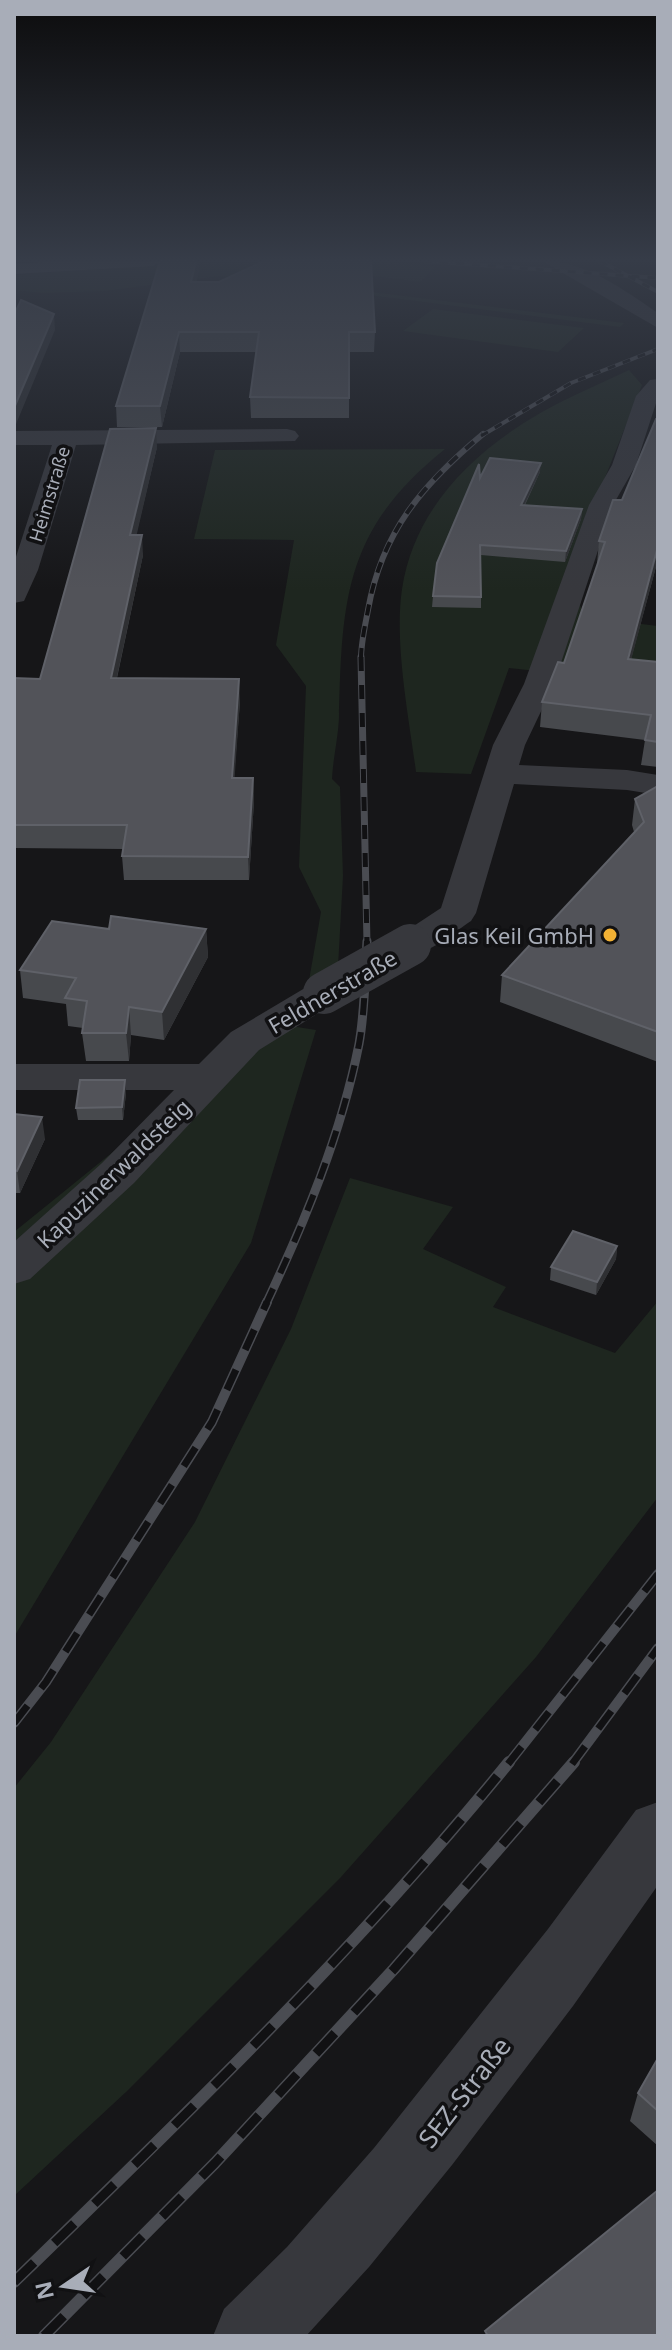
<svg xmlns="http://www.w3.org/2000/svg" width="672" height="2350" viewBox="0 0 672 2350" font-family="'Noto Sans',sans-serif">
	<rect width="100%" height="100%" fill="#161618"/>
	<!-- green -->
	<path fill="#1e261f" d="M293 261H384L436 267 420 282 319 269Z
		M283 262 252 264 241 273 232 275 624 323 620 327 220 276 105 291 43 293 14 290V275L180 263Z
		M433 309 584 328 558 352 403 331Z
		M629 370 642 385 604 480 580 605 584 617 658 626V684L509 668 471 774 416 772C409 718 394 643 402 589 416 496 493 434 573 396Z
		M445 449C345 529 342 598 339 718 338 739 333 758 332 779L340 787 343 876 338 967 308 986 321 912 299 867 306 686 276 645 294 540 194 539 215 450Z
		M272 1023 316 1030 251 1243 14 1637V1232Z
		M350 1178 453 1207 423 1249 506 1287 493 1307 615 1353 658 1301V1497L536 1657 341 1877 126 2092 14 2196V1788L51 1742 195 1522 291 1329Z"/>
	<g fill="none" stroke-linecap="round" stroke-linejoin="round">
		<!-- minor -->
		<path fill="#37383d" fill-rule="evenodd" d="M542 261C584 260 624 290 658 313V328Z
			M658 379V397L636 465 613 505 554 684 525 745 519 765 627 770 658 775V795L627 790 514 784 476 913 471 921C448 936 425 960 397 953L391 945 397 937 441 908 493 745 524 684 589 505 612 465 636 396 650 380Z
			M287 429 295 431 299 436 295 441 76 445 38 570 24 601 14 603V563L52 445H14V431Z
			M324 981 338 985 343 993 338 1001 259 1050 134 1183 30 1279 14 1284V1242L102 1163 174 1090H14V1064H199L231 1032 310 985Z
			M658 1802V1885L573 2006 452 2165 369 2267 306 2336H213L224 2309 287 2247 374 2148 548 1929 636 1810Z"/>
		<!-- major -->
		<path fill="#53555c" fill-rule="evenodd" d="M61 261H162L153 266 14 274V264Z"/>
		<!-- rail-far5 casing -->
		<g stroke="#4a4c52" stroke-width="4">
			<path id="rail-far5" d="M424 261 658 278
				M600 261 658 292
				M481 436 571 383 658 349"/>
		</g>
		<!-- rail-far4 casing -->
		<g stroke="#4a4c52" stroke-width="6">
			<path id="rail-far4" d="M361 659C361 643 365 626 368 610 382 531 423 484 483 434"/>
		</g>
		<!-- rail-far3 casing -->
		<g stroke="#4a4c52" stroke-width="7">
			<path id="rail-far3" d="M361 657 367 943"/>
		</g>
		<!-- rail-far2 casing -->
		<g stroke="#4a4c52" stroke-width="9">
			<path id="rail-far2" d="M266 1304C305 1221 341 1135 359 1044 365 1011 365 975 367 941"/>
		</g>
		<!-- rail-far1 casing -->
		<g stroke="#4a4c52" stroke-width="10">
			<path id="rail-far1" d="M14 1723 46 1682 212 1422 267 1302
				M508 1764 658 1574
				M572 1764 658 1648"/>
		</g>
		<!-- rail casing -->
		<g stroke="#4a4c52" stroke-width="12">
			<path id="rail" d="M14 2282C186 2115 358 1948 509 1762
				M44 2336 215 2163 394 1969 574 1762"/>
		</g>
		<!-- rail-far5 -->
		<use href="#rail-far5" stroke="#111113" stroke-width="3" stroke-dasharray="8" stroke-linecap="butt"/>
		<!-- rail-far4 -->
		<use href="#rail-far4" stroke="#111113" stroke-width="4" stroke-dasharray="11" stroke-linecap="butt"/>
		<!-- rail-far3 -->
		<use href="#rail-far3" stroke="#111113" stroke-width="5" stroke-dasharray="14" stroke-linecap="butt"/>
		<!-- rail-far2 -->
		<use href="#rail-far2" stroke="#111113" stroke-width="6" stroke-dasharray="17" stroke-linecap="butt"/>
		<!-- rail-far1 -->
		<use href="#rail-far1" stroke="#111113" stroke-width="7" stroke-dasharray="22" stroke-linecap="butt"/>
		<!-- rail -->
		<use href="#rail" stroke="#111113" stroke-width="9" stroke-dasharray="28" stroke-linecap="butt"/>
		<!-- minor-bridge -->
		<path stroke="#37383d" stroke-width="42" d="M324 993 410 945"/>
	</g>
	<!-- wall -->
	<path fill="#47494d" d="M160 261H198L199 270 196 282 375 332 374 352H349V418H251L250 397 256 352H180L162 427H117L116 406Z
		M658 419V563H657L631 659 658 662V767L641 765 645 740 540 727 542 702 564 663 598 564H597L599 541 622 500Z
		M157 447 136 535 143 555 117 678 240 701 234 778H253L254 801 249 880H124L122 856 123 849 14 848V678L40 679Z
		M540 472 525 505 582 509 581 519 565 562 481 555V608L432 607 433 596 480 478Z
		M658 786V1062L500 1002 502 975 634 832 632 825 635 799Z
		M109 929H206L208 957 164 1040 131 1035 129 1061H86L82 1033 83 1028 68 1026 66 1004 23 998 20 970Z
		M126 1093 123 1120H78L76 1108Z
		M14 1114 45 1139 20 1193H14Z
		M617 1246 616 1259 596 1295 550 1280 551 1267Z
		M658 2058V2146L630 2121 638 2093Z"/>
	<!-- shaded-wall -->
	<path fill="#2f3033" d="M196 261H198L199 270 192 300 191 282Z
		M54 314 55 330 14 429V408Z
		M179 332 180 352 162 427 160 406Z
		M156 428 157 447 132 555 130 535Z
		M541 463 540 472 520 514 521 505Z
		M582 509 581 519 565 562 566 551Z
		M142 535 143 555 112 700 111 678Z
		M658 546 657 563 625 683 628 659Z
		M239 679 240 701 233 801 232 778Z
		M253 778 254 801 249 880 248 857Z
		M206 929 208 957 164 1040 162 1012Z
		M129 1007 131 1035 129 1061 126 1033Z
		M125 1080 126 1093 123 1120 122 1107Z
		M42 1117 45 1139 20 1193 17 1171Z
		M617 1246 616 1259 596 1295 597 1282Z"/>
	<!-- building -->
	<path fill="#525359" stroke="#5f6168" stroke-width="2" d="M160 261H196L191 282H219L264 261H371L375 332H349V398L250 397 259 332H179L160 406H116Z
		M21 300 54 314 14 408V315Z
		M656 419H658V546L628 659 658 662V742L645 740 651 715 542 702 558 662 564 663 605 542 599 541 613 500H622Z
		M156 428 130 535H142L111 678 239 679 232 778H253L248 857 122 856 127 825H14V678L40 679 110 429Z
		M490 458 541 463 521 505 582 509 566 551 480 545 481 597 433 596 437 563 479 464 480 478Z
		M658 786V1032L502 975 644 822 635 799Z
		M111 916 206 929 162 1012 129 1007 126 1033H82L87 1001 65 998 76 978 20 970 52 921 109 929Z
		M80 1080H125L122 1107 76 1108Z
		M14 1114 42 1117 17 1171 14 1170Z
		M573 1231 617 1246 597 1282 551 1267Z
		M658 2058V2111L638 2093Z
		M658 2190V2336H488L485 2331Z"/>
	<!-- sky -->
	<linearGradient id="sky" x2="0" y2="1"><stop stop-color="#0c0c0d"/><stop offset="0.44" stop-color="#363c48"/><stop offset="1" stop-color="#363c48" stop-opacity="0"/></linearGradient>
	<rect width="672" height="590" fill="url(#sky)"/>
	<!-- markers -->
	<circle fill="#f2b134" stroke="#111113" stroke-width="3" cx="610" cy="935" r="8"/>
	<g text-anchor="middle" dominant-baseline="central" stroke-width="7" stroke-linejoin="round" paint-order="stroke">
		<!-- far-street labels -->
		<g font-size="18" fill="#a8adb8" stroke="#111113">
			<text transform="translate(49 494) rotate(-73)">Heimstraße</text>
		</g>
		<!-- poi labels -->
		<g font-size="22" fill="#a8adb8" stroke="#111113" text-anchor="end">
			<text x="594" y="935">Glas Keil GmbH</text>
		</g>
		<!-- street labels -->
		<g font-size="22" fill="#a8adb8" stroke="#111113">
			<text transform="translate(332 991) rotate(-30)">Feldnerstraße</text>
			<text transform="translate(113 1173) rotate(-44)">Kapuzinerwaldsteig</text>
		</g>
		<!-- near-street labels -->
		<g font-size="26" fill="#a8adb8" stroke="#111113">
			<text transform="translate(464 2092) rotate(-52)">SEZ-Straße</text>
		</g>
	</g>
	<!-- border -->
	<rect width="672" height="2350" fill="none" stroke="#a8adb8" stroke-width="32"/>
	<!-- north arrow -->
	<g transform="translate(64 2286) rotate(257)" stroke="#111113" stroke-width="6" paint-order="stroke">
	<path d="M0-6L14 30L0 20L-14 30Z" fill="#a8adb8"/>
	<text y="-12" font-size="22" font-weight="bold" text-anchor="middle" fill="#a8adb8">N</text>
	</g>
</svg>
